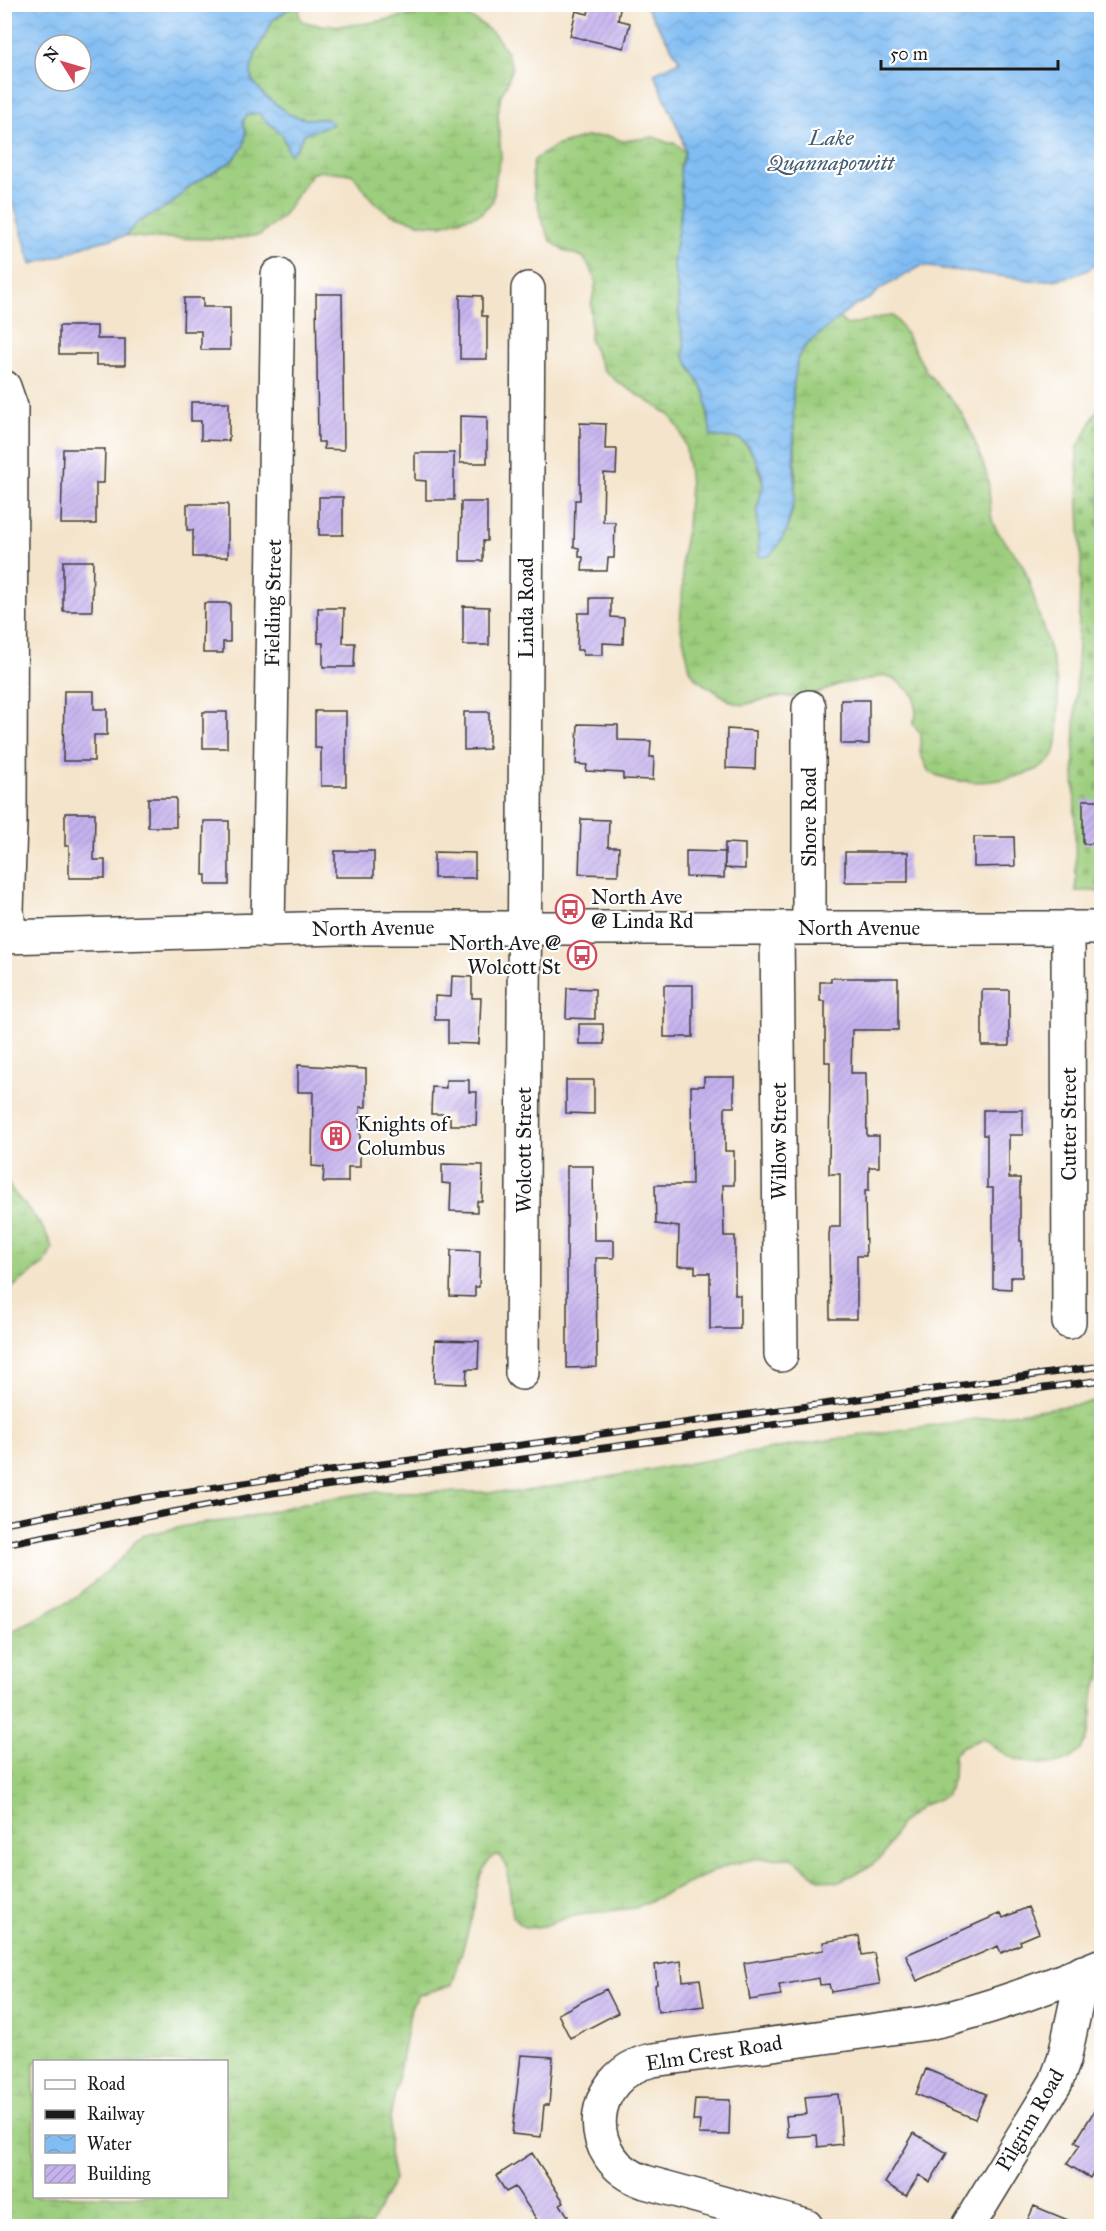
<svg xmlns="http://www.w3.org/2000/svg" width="1106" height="2231" viewBox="0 0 1106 2231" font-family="'IM FELL Great Primer',serif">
	<defs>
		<pattern id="wetland-marsh" width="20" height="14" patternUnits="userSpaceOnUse" patternTransform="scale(1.5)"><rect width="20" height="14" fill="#9dce7e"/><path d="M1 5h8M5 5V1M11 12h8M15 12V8" fill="none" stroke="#87b06c"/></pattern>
		<pattern id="cemetery-stones" width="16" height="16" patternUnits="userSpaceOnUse" patternTransform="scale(1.5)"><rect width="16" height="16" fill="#9dce7e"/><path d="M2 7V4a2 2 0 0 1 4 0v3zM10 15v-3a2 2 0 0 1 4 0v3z" fill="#87b06c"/></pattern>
		<pattern id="water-waves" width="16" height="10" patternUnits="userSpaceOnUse" patternTransform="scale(1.5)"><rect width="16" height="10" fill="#81bdf3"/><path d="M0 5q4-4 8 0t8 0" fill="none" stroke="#6fa2d0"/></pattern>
		<pattern id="building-hatch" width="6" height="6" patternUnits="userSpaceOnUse" patternTransform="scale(1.5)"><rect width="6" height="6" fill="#c5b2ee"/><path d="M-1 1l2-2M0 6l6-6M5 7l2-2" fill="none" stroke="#a998cc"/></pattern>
	</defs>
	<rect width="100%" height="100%" fill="#fff"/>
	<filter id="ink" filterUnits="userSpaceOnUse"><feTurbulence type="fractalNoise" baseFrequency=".0167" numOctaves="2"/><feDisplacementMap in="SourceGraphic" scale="12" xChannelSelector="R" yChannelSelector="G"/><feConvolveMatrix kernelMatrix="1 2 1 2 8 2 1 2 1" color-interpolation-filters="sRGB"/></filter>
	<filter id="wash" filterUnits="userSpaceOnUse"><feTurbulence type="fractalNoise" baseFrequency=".008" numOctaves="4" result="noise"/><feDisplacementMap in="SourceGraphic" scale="24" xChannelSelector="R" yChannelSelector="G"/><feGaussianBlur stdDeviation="1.35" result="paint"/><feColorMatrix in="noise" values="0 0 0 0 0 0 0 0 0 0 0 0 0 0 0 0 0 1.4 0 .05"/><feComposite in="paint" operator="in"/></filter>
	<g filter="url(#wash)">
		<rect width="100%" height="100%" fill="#f4e4cb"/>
		<!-- wetland -->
		<path fill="url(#wetland-marsh)" stroke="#5c754d" stroke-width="1.5" fill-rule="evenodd" d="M300 7 299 15 302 21C337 33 401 18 437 8H449L461 12 483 25 495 35 505 49 512 67 507 84 501 95 498 114 501 158 496 177 493 201 480 214 441 225 423 224 390 214 373 201 353 175 346 173 320 171 311 174 282 217 260 235 231 239 146 238 125 236 137 223 173 203 190 186 232 161 246 133 243 121 246 115 258 113 283 136 285 143 296 149 304 134 332 124 327 119H306L290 115 264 95 252 80 250 70 256 53 273 20 289 9Z
			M608 136 623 141 654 137 668 143H675L685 153 680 168 682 204 673 263 678 290 679 317 685 347 684 356 705 393 711 435 740 439 748 447 756 460 763 484 757 509 758 534 759 544 769 556C808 515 793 453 793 401 793 387 793 369 799 356 804 345 828 325 839 318L847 325C863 323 876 316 893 316 907 331 913 349 924 367 932 381 945 392 956 405 970 424 979 453 987 476 991 491 988 513 994 525 1001 540 1015 551 1023 566 1031 584 1035 603 1041 622 1055 663 1060 686 1058 729 1057 738 1058 748 1053 756 1045 769 1028 773 1014 777 986 784 955 784 929 772L920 753 921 734 913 724 916 715 914 695 896 680 884 675 868 680 839 684 821 692 798 697H775L743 705 732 702 696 679 690 669 680 625 683 584 682 557 687 528 690 484 686 449 680 430 670 415 616 381 603 369 590 341 591 305 596 283 591 269 583 257 563 250 550 240 540 215 538 201 535 198 532 171 534 160 555 146 586 137Z
			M5 1179C9 1184 11 1190 16 1195 29 1211 47 1227 52 1249L45 1263 5 1293Z
			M1101 1401V1678C1092 1690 1093 1698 1092 1713 1089 1754 1067 1771 1027 1762 1017 1760 1005 1755 997 1749 991 1744 989 1741 982 1739L963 1746 954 1754 953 1778 946 1796 921 1806 900 1824 883 1856 869 1867 837 1882 819 1879 792 1858 754 1859 728 1865 635 1908 590 1913 565 1918 544 1926 526 1928 518 1923 513 1916 507 1870 501 1856 495 1855C476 1871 477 1894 472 1916 466 1939 459 1962 452 1985L419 1995 411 2007 390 2119 389 2154 394 2179 370 2226H5V1635L75 1598 123 1557 136 1541 143 1536 157 1532 191 1525 239 1519 312 1501 373 1492H521L808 1443ZM34 2062H226V2196H34Z"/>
		<!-- cemetery -->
		<path fill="url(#cemetery-stones)" stroke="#5c754d" stroke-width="1.5" d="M1101 403V891H1076L1074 754 1081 558 1077 449Z"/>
		<!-- water -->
		<path fill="url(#water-waves)" stroke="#4e6c88" stroke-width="1.5" fill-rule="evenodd" d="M5 4 301 5 300 7 289 9 273 20 256 53 251 70 252 80 264 95 290 115 306 119H327L333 124 304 134 296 149 289 154 283 136 258 113 247 115 243 121 246 133 244 146 232 161 190 186 173 203 137 223 125 236 86 245 67 254 31 264 14 205 5 194ZM45 45H81V81H45Z
			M645 5H1101V260C1086 276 1060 280 1038 281L921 266 880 289 871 298 854 306 805 346 798 357 793 389 795 497 786 532 778 546 769 556 759 557 757 509 763 485 761 471 749 447 740 439 711 436 705 393 684 356 685 347 679 317 678 290 673 263 682 204 680 168 685 153 682 138 654 73 680 61Z"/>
		<g id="blocks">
			<!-- building -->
			<path fill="url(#building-hatch)" d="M590 4H621L618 20 630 23 624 48 570 36 576 11 588 14Z
				M316 294H342L344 450 324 449V442H318Z
				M460 295 482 296V316H487V359H460Z
				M184 298H203V307H230V350H201V331H183Z
				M59 326H97V339H125V365H96V354H59Z
				M191 402H229V441L201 440V421H191Z
				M460 416 487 417V463H460Z
				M580 423 606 424 605 449H617L616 474 604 473 603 522H615L614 558H608L607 571H582L583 557H579V548L574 547 575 500H580Z
				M63 449H105L104 483H96V524H61Z
				M415 453H454V500H426V481L415 480Z
				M319 497H343V535H319Z
				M461 502H487V541H483V561H460Z
				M187 504H228V557H193V530H187Z
				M63 561H93L92 611H63Z
				M590 598H611V617L624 618 623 644 603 643V655H583V650H577L578 613H590Z
				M204 603H230V642H223V653H203Z
				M463 606 489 607V645H463Z
				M318 608H344L343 643H355L354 667H323V643H318Z
				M64 691H94V709H107V735H94V761H63Z
				M841 700H869V744H841Z
				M315 711H346V786H321V748H315Z
				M203 712H227V748H203Z
				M464 712H489V749L464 750Z
				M578 724 618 725V740L651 741 650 757H654L653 780 623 779V773L586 771 587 765 576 764Z
				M727 729 756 731 755 769 726 768Z
				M148 798H176V827H148Z
				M1083 800H1101V843L1083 844Z
				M65 813H95L94 860H105V878H69V846H65Z
				M581 819 609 820 608 847H619L618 875 579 874Z
				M204 821H229V885H206V875H203Z
				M974 837H1014L1015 866 974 867Z
				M725 843 745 844V869L725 868Z
				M335 851H374V877H335Z
				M686 851 725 852 724 878 686 877Z
				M434 852 475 853V878H434Z
				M845 852H908V882H845Z
				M452 976 472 977V998H481L479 1044 448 1043V1020H435V996L451 997Z
				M831 978H898V1030H852L851 1073H866L867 1136H879V1167H869V1190H865L866 1256H857V1319H830L829 1235 830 1227H840V1174H829L830 1062H825V1001H820V982H831Z
				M664 985H693V1037H664Z
				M567 988 595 989V1019L566 1018Z
				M982 990H1009V1046H982Z
				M579 1024H603L604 1044H579Z
				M298 1065 366 1069V1107H360V1167H348V1182H323L324 1167 312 1166 313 1092H298Z
				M704 1077H734V1107H725V1151H734V1185H723L724 1236H735V1295H740V1329H710V1273H695V1266H678L679 1227 656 1224 655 1185H692L691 1086H704Z
				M446 1080H469V1092H477L476 1125H450V1114H431L432 1087 446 1088Z
				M566 1080H594V1114L566 1113Z
				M983 1110H1023V1135H1009V1178H1020V1241H1022V1277H1011V1289L993 1288V1188H987V1135H983Z
				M442 1164 483 1165 482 1201H477V1212L450 1211 451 1184 442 1183Z
				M567 1166H593L594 1240H614V1258H596L597 1367 567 1368Z
				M451 1250 480 1251 479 1287H475V1297L450 1296Z
				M435 1340 479 1341 478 1369H467L466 1384 434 1383Z
				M1028 1907 1039 1933 1020 1941 1021 1944 1001 1953 998 1946 917 1981 906 1955 1001 1913 1003 1918Z
				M859 1936 862 1955 874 1953 880 1984 831 1992 829 1984 820 1985 819 1978 779 1985 781 1995 750 2000 744 1963 824 1950 823 1942Z
				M681 1961 683 1981 700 1979 704 2006 658 2012 655 1985 657 1984 655 1965Z
				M606 1989 618 2013 570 2038 558 2014Z
				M521 2055 553 2057 549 2105H544L541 2137 512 2134Z
				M926 2069 986 2094 975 2119 916 2094Z
				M838 2094 842 2144 818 2147 817 2135 788 2137 786 2116 807 2114 805 2097Z
				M695 2099 730 2100 729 2135 699 2134 700 2121H693Z
				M1101 2100V2159L1090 2178 1067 2164 1080 2145 1075 2142Z
				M914 2133 947 2153 930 2182 919 2175 906 2196 885 2183Z
				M532 2153 564 2202 560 2204 568 2216 551 2226H541L515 2187 506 2192 496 2176Z
				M1034 2206 1082 2226H1025Z"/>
		</g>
	</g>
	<g filter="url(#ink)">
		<use href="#blocks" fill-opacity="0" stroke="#3c3a36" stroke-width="1.5"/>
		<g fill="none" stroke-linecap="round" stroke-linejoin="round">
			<!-- minor casing -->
			<g stroke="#3c3a36" stroke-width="36">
				<path id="minor" d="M4 387 11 407 10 824 7 911 10 937
					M1068 927 1069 1322
					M777 928 781 1355
					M809 928V707
					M268 931 278 275
					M4 937 339 928H1102
					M522 1373 528 289
					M806 2226 645 2182C579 2159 587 2074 653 2060L928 2023C987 2010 1045 1988 1102 1965
					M968 2226 1056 2082 1064 2060 1083 1972"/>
			</g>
			<!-- minor -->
			<use href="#minor" stroke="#fff" stroke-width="33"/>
			<!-- rail casing -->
			<g stroke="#1c1c1c" stroke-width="7">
				<path id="rail" d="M4 1523 142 1498 271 1479 1102 1366
					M4 1544 273 1493 1102 1380"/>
			</g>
			<!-- rail -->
			<use href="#rail" stroke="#fff" stroke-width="4.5" stroke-dasharray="14" stroke-linecap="butt"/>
		</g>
	</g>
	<!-- icons -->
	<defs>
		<g id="bus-ring" transform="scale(1.5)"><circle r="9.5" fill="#fff" stroke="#d1495b" stroke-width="1.5"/><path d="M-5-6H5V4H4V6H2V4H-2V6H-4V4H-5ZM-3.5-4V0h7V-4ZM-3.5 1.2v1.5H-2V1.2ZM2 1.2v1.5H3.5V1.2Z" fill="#d1495b"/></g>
		<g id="building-ring" transform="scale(1.5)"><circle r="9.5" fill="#fff" stroke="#d1495b" stroke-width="1.5"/><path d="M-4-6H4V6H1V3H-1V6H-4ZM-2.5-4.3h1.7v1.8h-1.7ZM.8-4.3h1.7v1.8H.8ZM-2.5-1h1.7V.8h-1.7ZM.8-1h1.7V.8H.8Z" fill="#d1495b"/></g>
	</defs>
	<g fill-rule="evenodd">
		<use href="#bus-ring" x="570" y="909"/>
		<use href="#bus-ring" x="582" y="955"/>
		<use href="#building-ring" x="336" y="1136"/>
	</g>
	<g text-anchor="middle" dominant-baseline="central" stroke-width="4.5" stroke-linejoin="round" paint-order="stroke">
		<!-- street labels -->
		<g font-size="21" fill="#1c1c1c" stroke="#fff">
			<text transform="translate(273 603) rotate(-89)">Fielding Street</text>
			<text transform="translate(526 608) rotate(-90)">Linda Road</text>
			<text transform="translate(809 817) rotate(-90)">Shore Road</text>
			<text transform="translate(373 928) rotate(-1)">North Avenue</text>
			<text x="859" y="928">North Avenue</text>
			<text transform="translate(1069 1124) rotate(-90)">Cutter Street</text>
			<text transform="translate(779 1141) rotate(-90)">Willow Street</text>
			<text transform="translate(524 1150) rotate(-90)">Wolcott Street</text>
			<text transform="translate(714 2053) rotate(-9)">Elm Crest Road</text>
			<text transform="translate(1030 2120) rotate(-60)">Pilgrim Road</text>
		</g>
		<!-- poi labels -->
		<g font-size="21" fill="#1c1c1c" stroke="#fff" text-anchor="start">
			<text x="591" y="897">North Ave<tspan x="591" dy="24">@ Linda Rd</tspan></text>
			<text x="561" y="943" text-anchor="end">North Ave @<tspan x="561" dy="24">Wolcott St</tspan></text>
			<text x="357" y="1124">Knights of<tspan x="357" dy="24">Columbus</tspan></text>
		</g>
		<!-- water labels -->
		<g font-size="22" font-style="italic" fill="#445c72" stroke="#fff">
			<text x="831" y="137">Lake<tspan x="831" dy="25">Quannapowitt</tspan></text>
		</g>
	</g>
	<!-- margin -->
	<rect width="1106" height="2231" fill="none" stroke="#fff" stroke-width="24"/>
	<!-- legend -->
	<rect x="33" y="2060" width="195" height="138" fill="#ffffff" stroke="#a4a4a4" stroke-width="1.5"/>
	<rect x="45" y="2080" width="30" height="9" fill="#ffffff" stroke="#a4a4a4" stroke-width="1.5"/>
	<text x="87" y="2090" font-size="18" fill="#1c1c1c">Road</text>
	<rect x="45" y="2110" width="30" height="9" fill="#1c1c1c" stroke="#a4a4a4" stroke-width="1.5"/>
	<text x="87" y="2120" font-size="18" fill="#1c1c1c">Railway</text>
	<rect x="45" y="2135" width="30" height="18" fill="url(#water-waves)" stroke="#a4a4a4" stroke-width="1.5"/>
	<text x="87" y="2150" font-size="18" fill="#1c1c1c">Water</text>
	<rect x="45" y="2165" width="30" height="18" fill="url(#building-hatch)" stroke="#a4a4a4" stroke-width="1.5"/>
	<text x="87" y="2180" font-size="18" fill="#1c1c1c">Building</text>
	<!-- north arrow -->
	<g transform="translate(63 63) rotate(307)"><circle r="28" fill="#ffffff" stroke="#a4a4a4" stroke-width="1.5"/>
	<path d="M0-4.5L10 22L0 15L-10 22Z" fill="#d1495b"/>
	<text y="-9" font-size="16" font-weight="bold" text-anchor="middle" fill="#1c1c1c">N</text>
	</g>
	<!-- scale -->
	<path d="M881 60v9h177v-9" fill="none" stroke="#1c1c1c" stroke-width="3"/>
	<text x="890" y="60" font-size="18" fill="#1c1c1c" stroke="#ffffff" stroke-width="4.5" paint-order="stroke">50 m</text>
</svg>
